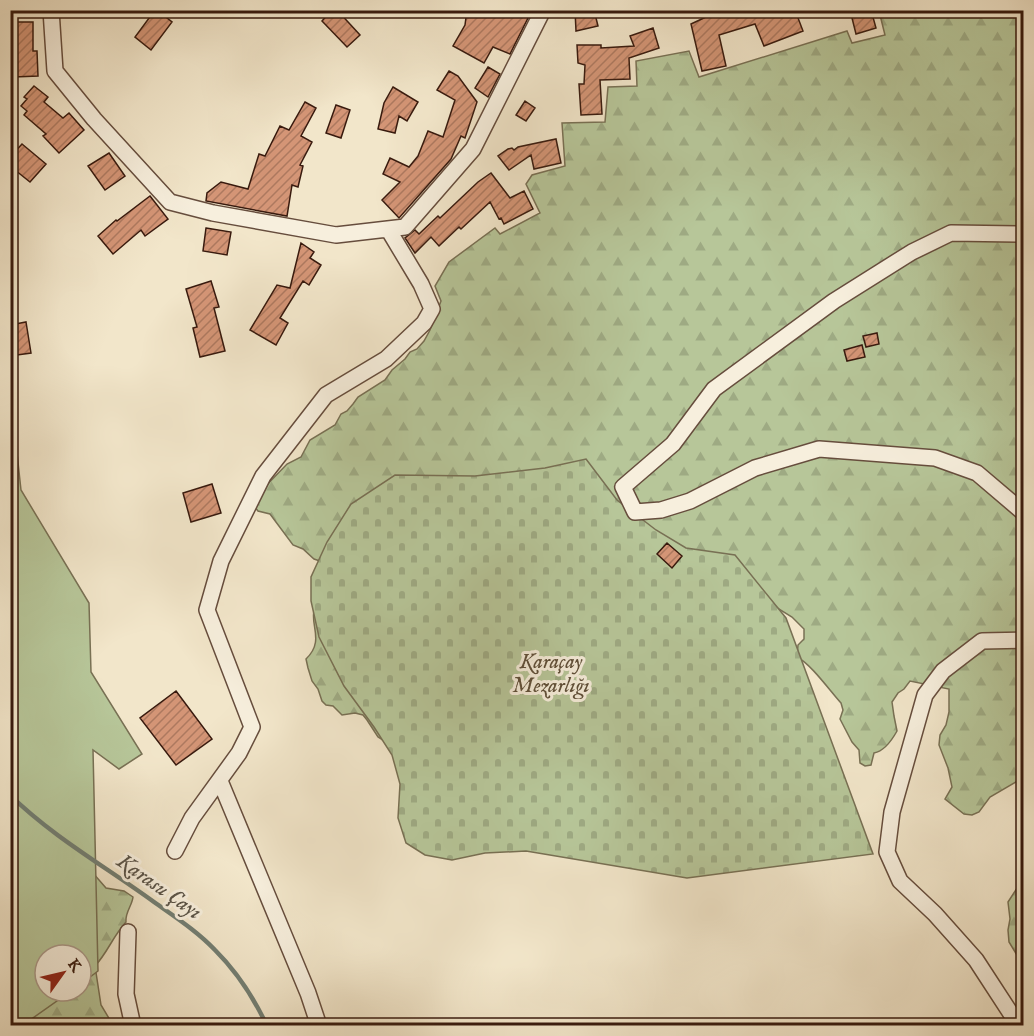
<svg xmlns="http://www.w3.org/2000/svg" width="1034" height="1036" viewBox="0 0 1034 1036" font-family="'IM FELL English',serif">
	<defs>
		<pattern id="forest-firs" width="22" height="20" patternUnits="userSpaceOnUse" patternTransform="scale(1.5)"><rect width="22" height="20" fill="#b7c699"/><path d="M5 1l3.5 6h-7zM16 11l3.5 6h-7z" fill="#9eaa83"/></pattern>
		<pattern id="cemetery-stones" width="16" height="16" patternUnits="userSpaceOnUse" patternTransform="scale(1.5)"><rect width="16" height="16" fill="#b7c699"/><path d="M2 7V4a2 2 0 0 1 4 0v3zM10 15v-3a2 2 0 0 1 4 0v3z" fill="#9eaa83"/></pattern>
		<pattern id="building-hatch" width="6" height="6" patternUnits="userSpaceOnUse" patternTransform="scale(1.5)"><rect width="6" height="6" fill="#d49576"/><path d="M-1 1l2-2M0 6l6-6M5 7l2-2" fill="none" stroke="#ad795f"/></pattern>
	</defs>
	<rect width="100%" height="100%" fill="#f2e6ca"/>
	<filter id="stains"><feTurbulence type="fractalNoise" baseFrequency=".00333" numOctaves="4"/><feColorMatrix values="0 0 0 0 .2 0 0 0 0 .09 0 0 0 0 .02 0 0 0 .5 -.17"/></filter>
	<radialGradient id="worn" r=".72"><stop offset=".6" stop-color="#630" stop-opacity="0"/><stop offset="1" stop-color="#630" stop-opacity=".3"/></radialGradient>
	<!-- forest -->
	<path fill="url(#forest-firs)" stroke="#787054" stroke-width="1.5" fill-rule="evenodd" d="M879 11H1023V774L1016 782 990 797 979 812 972 815 964 814 945 799 952 787 948 768 939 745 940 735 946 725 949 712V689L910 681 904 689 898 693 892 702 894 716 897 731C892 740 885 751 874 753L871 765 865 766 860 763 859 750 852 742 840 719 843 710 841 703C830 691 811 664 797 657L798 645 804 639V629L792 617 771 604 389 744 378 737 367 720 363 715 355 713 342 715 333 706 326 705 322 701 318 689 312 681 308 668 306 659C326 640 308 623 315 606L320 561 314 559 303 549 293 545 270 514 258 511 254 506 260 492 287 464 301 457 310 440 335 425 341 414 347 411 353 404 358 397 385 380 392 370 405 359 410 352 417 349 424 341 430 330 441 301 435 286 449 262 495 228 500 234 540 213 526 184 532 175 565 166 562 123 605 122 608 87 637 86 636 61 689 51 699 77 847 31 852 43 885 35Z
		M10 826 93 873 106 888 124 891 133 897C132 906 125 912 126 922 113 936 108 952 95 966L101 1005 113 1025H11ZM45 955H81V991H45Z
		M1023 879V965L1009 942 1008 930 1010 919 1008 902Z"/>
	<!-- cemetery -->
	<path fill="url(#cemetery-stones)" stroke="#787054" stroke-width="1.5" d="M586 459 617 500 656 530 686 548 735 555 786 618 873 854 687 878 526 851 485 853 452 860 425 855 406 843 398 818 400 784 392 755 374 727 344 686 319 637 311 601V577L327 542 351 504 395 475 475 476 545 468Z"/>
	<!-- green -->
	<path fill="#b7c699" stroke="#787054" stroke-width="1.5" d="M11 415 13 416 21 490 89 603 91 672 142 754 119 769 93 750 98 971 81 984V955H45V991H71L23 1025H10Z"/>
	<g fill="none" stroke-linecap="round" stroke-linejoin="round">
		<!-- stream -->
		<path stroke="#737e72" stroke-width="4.5" d="M10 795C53 837 106 867 154 902 175 917 197 931 215 950 237 972 254 998 267 1026"/>
	</g>
	<!-- building -->
	<path fill="url(#building-hatch)" stroke="#381a0e" stroke-width="1.5" d="M155 10H157L172 22 151 50 135 37Z
		M332 10H337L360 35 347 47 322 21Z
		M467 10H532L510 54 493 47 484 63 453 46 465 25Z
		M575 10H594L598 26 576 31Z
		M721 10H795L803 31 764 46 755 24 719 35 726 66 702 71 691 24Z
		M850 10H871L876 28 856 34Z
		M10 22H33V51H37L38 76 14 77 13 48H11Z
		M653 28 659 48 629 58 630 79 600 80 602 114 581 115 579 84H584L585 65 578 63 577 45H601V48L634 46 630 36Z
		M488 67 500 74 488 97 475 88Z
		M449 71 458 76 477 102 465 138 461 136 451 159 399 218 382 200 400 182 383 174 390 158 409 167 418 156 428 131 443 137 455 100 437 90Z
		M34 86 48 97 44 102 63 118 69 113 84 130 59 153 43 136 46 134 24 115 27 111 21 106 27 99 24 97Z
		M393 87 418 102 407 121 399 116 395 133 378 129 384 103Z
		M525 101 535 108 526 121 516 115Z
		M305 102 316 108 301 136 312 142 300 165 303 166 298 187 292 185 287 216 206 201 207 193 221 182 248 189 259 154 265 156 280 126 289 130Z
		M336 105 350 110 341 138 326 133Z
		M556 139 561 163 534 169 531 155 509 170 498 156 508 149 512 148 514 150 518 147Z
		M22 144 46 164 30 182 10 166V157Z
		M109 153 125 176 105 190 88 166Z
		M491 173 510 198 524 191 533 209 504 224 501 218 499 219 490 202 461 229 459 227 439 246 431 237 415 253 405 238 415 230 419 234 438 216 440 218 478 182Z
		M150 196 168 219 145 236 141 230 113 254 98 236 116 220 117 221Z
		M206 228 231 232 227 255 203 251Z
		M301 243 314 252 310 258 321 265 309 285 303 281 280 318 288 323 276 345 250 330 277 285 290 288Z
		M211 281 219 307 214 308 225 351 200 357 193 328 197 327 186 289Z
		M26 322 31 353 10 356V325Z
		M877 333 879 344 866 347 863 336Z
		M862 345 865 357 847 361 844 350Z
		M212 484 221 513 191 522 183 493Z
		M667 543 682 556 672 568 657 554Z
		M176 691 212 739 176 765 140 718Z"/>
	<g fill="none" stroke-linecap="round" stroke-linejoin="round">
		<!-- street casing -->
		<g stroke="#664d3d" stroke-width="18">
			<path id="street" d="M51 10 55 71 94 119 170 202 213 213 336 235 405 227 473 149 543 10
				M1024 234 951 233 912 252 834 301 714 389 673 444 623 487 635 512 661 510 690 501 755 468 819 449 935 458 977 473 1024 513
				M220 781 308 993 319 1026
				M175 851 192 818 239 753 252 727 207 610 221 561 263 476 326 395 386 359 424 323 432 309 421 284 388 229
				M128 932 126 994 133 1026
				M1019 1026 976 960 935 914 900 881 887 852 892 812 925 695 943 671 982 641 1024 640"/>
		</g>
		<!-- street -->
		<use href="#street" stroke="#f7efdd" stroke-width="15"/>
	</g>
	<g text-anchor="middle" dominant-baseline="central" stroke-width="6" stroke-linejoin="round" paint-order="stroke">
		<!-- park labels -->
		<g font-size="21" font-style="italic" fill="#5e4e38" stroke="#f7efdd">
			<text x="551" y="662">Karaçay<tspan x="551" dy="24">Mezarlığı</tspan></text>
		</g>
		<!-- water labels -->
		<g font-size="22" font-style="italic" fill="#5b5448" stroke="#f7efdd">
			<text transform="translate(159 887) rotate(35)">Karasu Çayı</text>
		</g>
	</g>
	<!-- margin -->
	<rect width="1034" height="1036" fill="none" stroke="#f2e6ca" stroke-width="36"/>
	<rect x="12" y="12" width="1010" height="1012" fill="none" stroke="#381a0e" stroke-width="3"/>
	<rect x="18" y="18" width="998" height="1000" fill="none" stroke="#381a0e" stroke-width="1.5"/>
	<!-- north arrow -->
	<g transform="translate(63 973) rotate(56)"><circle r="28" fill="#f7efdd" stroke="#ab9a8a" stroke-width="1.5"/>
	<path d="M0-4.5L10 22L0 15L-10 22Z" fill="#8f2418"/>
	<text y="-9" font-size="16" font-weight="bold" text-anchor="middle" fill="#381a0e">K</text>
	</g>
	<rect width="100%" height="100%" filter="url(#stains)"/>
	<rect width="100%" height="100%" fill="url(#worn)"/>
</svg>
